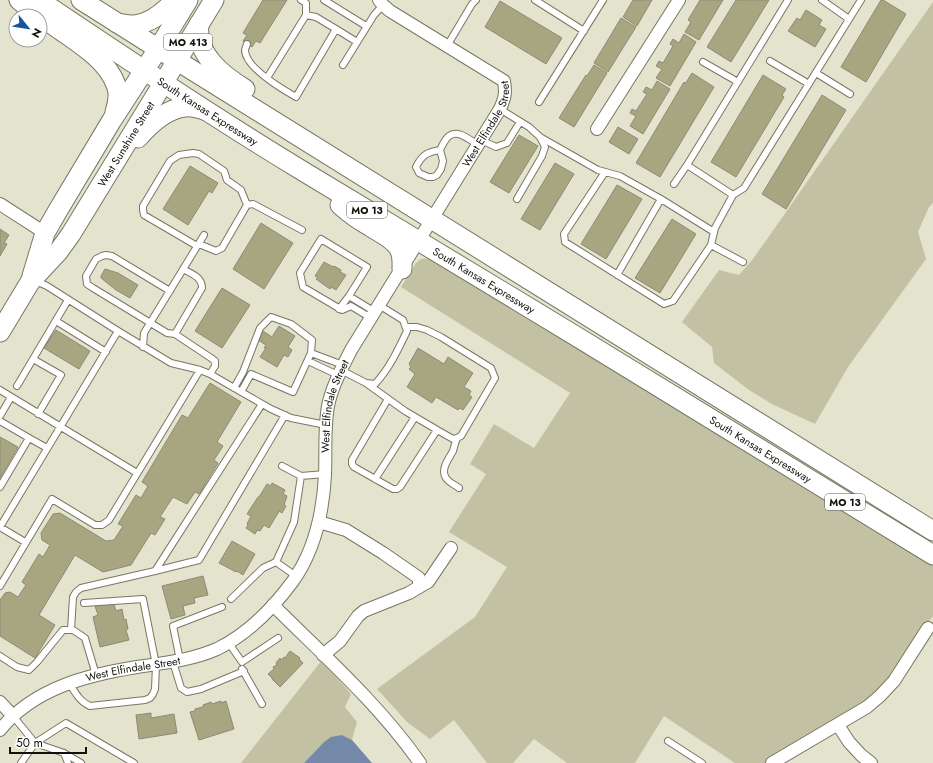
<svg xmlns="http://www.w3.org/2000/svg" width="933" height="763" viewBox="0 0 933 763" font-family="Jost,sans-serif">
	<rect width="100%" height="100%" fill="#e4e4ce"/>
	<!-- green -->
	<path fill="#c2c1a3" d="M933 2V203L929 207 918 232 926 259 848 367 815 424 772 404 749 390 714 363 712 347 682 322 719 270 739 275 753 259Z
		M428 258 436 260 933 562V618L932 617 892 677 861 708 766 763H735L664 716 635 763H567L534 739 513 763H487L454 720 430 739 407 722 377 689 475 617 507 567 449 532 486 474 470 464 494 424 534 448 570 393 401 287 416 263 421 259Z
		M322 660 351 694 345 707 357 722 352 740 342 735 324 742 304 763H241Z"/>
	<!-- water -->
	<path fill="#7489a7" d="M342 735 352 740 372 763H304L324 742 331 737Z"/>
	<!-- building -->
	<path fill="#a7a681" stroke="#8c8b77" d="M263 0H287L260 43 256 41 252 47 243 41 247 35 243 33Z
		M633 0H652L637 26 623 17Z
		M700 0H723L699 40 685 32 691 22 688 20Z
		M736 0H769L731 62 707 47Z
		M881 0H883L906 14 866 82 841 67Z
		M500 1 562 38 546 64 485 27Z
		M806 10 822 20 819 25 826 29 815 47 788 31 797 18 800 20Z
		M621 18 636 27 608 72 594 63Z
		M684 34 696 42 670 86 656 78 662 69 656 66 659 61 663 63 673 46 670 44 673 39 679 43Z
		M594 65 607 73 574 127 559 118 586 75 587 76Z
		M692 73 714 87 660 177 636 163 684 82 685 84Z
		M763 75 786 89 782 95 784 97 736 177 711 162Z
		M657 81 670 89 643 134 630 126 636 116 630 113 632 109 636 111 647 94 643 92 646 87 652 90Z
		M822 95 846 110 786 209 762 194Z
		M618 127 638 139 629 154 609 142Z
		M519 135 538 146 509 193 490 182Z
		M555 163 574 174 540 230 521 219Z
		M190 166 218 183 212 193 209 191 188 225 163 209Z
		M617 185 642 199 606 259 581 244Z
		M672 219 696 234 660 293 635 278Z
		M261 223 293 243 264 289 233 269Z
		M0 229 9 235 4 243 7 244 0 256Z
		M324 262 333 267 334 266 341 270 340 272 346 275 336 290 331 287 330 289 316 279 318 277 315 276Z
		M105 269 118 273 138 285 130 298 116 290 101 278V276Z
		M222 288 250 305 222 348 195 331Z
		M279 326 295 336 288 347 292 350 288 357 284 355 277 367 260 357 266 348H264L266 345 258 340 263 331 272 337Z
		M56 330 90 351 79 369 44 348Z
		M418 348 444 364 448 357 473 373 464 387 471 391 469 395 472 397 463 410 460 408 458 410 436 397 432 403 407 387 415 374 409 369 411 367 409 364Z
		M210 383 241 402 217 442 223 446 214 460 218 463 199 494 195 492 187 504 173 497 160 517 165 519 155 535 151 533 131 565 103 572 75 555 39 615 55 625 35 658 0 636V600L5 593 10 592 18 597 26 585 22 582 39 554 43 557 50 545 42 540 41 533 53 514 60 513 106 541 114 540 123 526 118 524 136 495 141 498 148 486 142 482 182 415 188 418Z
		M0 437 18 447 0 478Z
		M272 483 285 490 283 494 287 496 284 505 286 506 282 513 279 511 278 513 269 528 264 525 260 531 257 530 255 534 246 528 248 525 247 524 251 516 247 514 258 497H259L267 484 271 486Z
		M232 541 255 554 243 575 237 571 236 572 219 563Z
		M203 576 208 595 194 598 195 603 183 606 185 615 171 619 162 586Z
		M113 601 116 611 122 609 124 620 126 619 128 629 126 630 129 640 100 647 93 617 98 615 95 606Z
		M290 651 300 658 299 659 303 663 280 687 272 679V678L268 674 274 669 273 667 277 665 276 663 280 658 281 660 284 657 285 658Z
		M221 701V703L226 701 234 729 199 740 190 712 195 711V709L203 707V705L211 702 212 704Z
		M151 713V718L174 714 177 733 139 739 136 715Z"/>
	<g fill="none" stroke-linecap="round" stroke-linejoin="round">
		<!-- service casing -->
		<g stroke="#777763" stroke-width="8">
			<path id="service" d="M301 0 306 3V15
				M324 0 366 26
				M535 0 584 31
				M788 0 687 165 733 195 744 188 861 0
				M822 0 849 19
				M247 44C247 45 245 49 245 50 245 67 282 89 296 97L336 29 357 42
				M447 46 472 4 476 0
				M770 61 809 84
				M703 62 738 82
				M343 65 374 15 383 5
				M816 73 850 94
				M267 78 306 15 316 17 336 29
				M539 102 603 0
				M500 109 529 127 540 137 545 147 542 156 517 199
				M540 137 598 170 620 176 661 199 714 232
				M481 140 496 147 507 143 520 122
				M440 150C427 152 422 155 416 167L419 173 428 177H433L437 175 441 169 443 161 440 150C442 146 445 139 449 136 458 129 470 140 478 145
				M605 172 564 234 565 242 664 304 673 301 711 245 715 228 733 195
				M674 184 687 165
				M199 244 216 251 222 248 247 205 253 204 302 230
				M711 245 743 262
				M197 246 144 215 143 210V206L170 161 179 155 193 153 199 154 224 171 227 180 241 190 247 205
				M617 275 661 199
				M34 280 47 286 118 331 171 363 200 370 210 374 271 409 291 418 326 425
				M170 291 112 256 106 255 102 256 96 259 86 276 87 284 93 288 167 333 175 334 202 288C202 277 192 274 183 269
				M339 309 349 296
				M371 318 351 306 342 310 303 287 300 273 321 239 367 267 349 296 375 312
				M56 321 106 352
				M175 334 211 358 215 361V366L210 374
				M143 347 144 333 204 235
				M33 359 61 375 38 414
				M308 361 338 375
				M341 370 366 383 375 384C389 369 398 350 407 331L403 320 379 305
				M366 383 405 411 439 431 453 439 457 438 461 436 495 378 491 368 441 337 427 330 417 327H406
				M17 386 68 300
				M234 388 243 372 260 328 271 317 291 324 312 340 311 353 343 365
				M0 390 137 473
				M241 392 251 374 293 392 311 353
				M388 399 352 460V464L354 467 393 489H397L400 487 437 430
				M0 416 11 397
				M0 421 29 438 0 487
				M29 438 47 448
				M457 438C455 443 454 447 453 451 449 458 440 470 446 478 448 482 455 485 459 488
				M282 466 301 476
				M375 479 415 417
				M25 542 0 527 118 331
				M155 571 199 560 285 415
				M296 576 276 562 294 522 301 476 325 474
				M0 586 52 499 95 525H102L109 520 200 370
				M231 599 263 568 276 562
				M71 630 73 597 76 592 81 588 155 571 262 404
				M228 642 242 662 278 638
				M0 656 17 667 29 670 37 662 63 630H73L85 638 96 675
				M180 660 173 626 222 607
				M173 662 181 688 187 692 201 689 244 671
				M242 669 262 704
				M69 683C75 692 80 702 90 706L145 700 150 698 153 694 155 689 156 665 143 599 84 603
				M13 716 35 743 21 763
				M668 741 702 763
				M35 743 66 723 134 763
				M35 743 64 753 81 763
				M64 753 68 763"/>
		</g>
		<!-- minor casing -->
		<g stroke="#777763" stroke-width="14">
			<g id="minor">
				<path d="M597 129 679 0"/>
				<path d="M0 204 45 233"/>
				<path d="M319 522 346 530 383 553 419 578V587L409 593 364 611 358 616 340 641 323 655"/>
				<path d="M419 587 428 582 451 548"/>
				<path d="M273 605C323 655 379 704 420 763"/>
				<path d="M0 702 13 716"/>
				<path d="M838 725 849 742 861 755 871 763"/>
				<path id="s1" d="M0 730C34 688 87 675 137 667 164 663 192 660 217 649 248 634 273 608 293 581 315 550 323 513 325 475 326 452 324 429 328 406 332 386 342 368 351 350L500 109C505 98 506 93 504 81L390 11 383 5 379 0"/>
				<path d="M772 763 867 707 880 696 894 681 928 628"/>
			</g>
		</g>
		<!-- primary casing -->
		<g stroke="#777763" stroke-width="21">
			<g id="primary">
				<path d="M19 0 25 5C38 14 50 23 63 32 82 45 108 62 116 85 120 94 118 103 115 112"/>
				<path id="s2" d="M39 0C125 58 212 116 301 170 373 214 446 257 518 301 657 385 795 471 933 555"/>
				<path d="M81 0 192 70 933 531"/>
				<path d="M117 23C123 24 129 25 135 25 151 23 165 11 175 0"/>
				<path d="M199 24C195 54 222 75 245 89"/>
				<path d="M138 138C150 124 166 109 185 107 192 106 198 108 204 110"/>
				<path d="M340 205C350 214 360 221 371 227 380 233 392 238 398 247 403 254 402 261 402 269"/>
				<path d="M32 276 45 233 57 212 112 120 158 49 188 0"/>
				<path id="s3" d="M0 332 30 282 58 252 71 234 214 0"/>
			</g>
		</g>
		<!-- service -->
		<use href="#service" stroke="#fff" stroke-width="6"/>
		<!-- minor -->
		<use href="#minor" stroke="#fff" stroke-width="12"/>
		<!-- primary -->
		<use href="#primary" stroke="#fff" stroke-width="19"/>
	</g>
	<g text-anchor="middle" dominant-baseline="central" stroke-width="3.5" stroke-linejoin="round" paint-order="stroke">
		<!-- shield labels -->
		<g fill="#fff" stroke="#585854" stroke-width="1">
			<rect x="164" y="34" width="48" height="16" rx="3"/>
			<rect x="347" y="202" width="40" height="16" rx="3"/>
			<rect x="825" y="494" width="40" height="16" rx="3"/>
		</g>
		<g font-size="10" font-weight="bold" fill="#11110a">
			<text x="188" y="42">MO 413</text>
			<text x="367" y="210">MO 13</text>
			<text x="845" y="502">MO 13</text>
		</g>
		<!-- street labels -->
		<g font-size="11" fill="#11110a" stroke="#fff">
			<text stroke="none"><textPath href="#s2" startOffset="202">South Kansas Expressway</textPath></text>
			<text stroke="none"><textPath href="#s1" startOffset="846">West Elfindale Street</textPath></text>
			<text stroke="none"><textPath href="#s3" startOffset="227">West Sunshine Street</textPath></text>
			<text stroke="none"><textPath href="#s2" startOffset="526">South Kansas Expressway</textPath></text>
			<text stroke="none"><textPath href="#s1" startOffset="522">West Elfindale Street</textPath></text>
			<text stroke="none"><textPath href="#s2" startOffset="850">South Kansas Expressway</textPath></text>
			<text stroke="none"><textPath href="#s1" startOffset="150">West Elfindale Street</textPath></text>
		</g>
	</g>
	<!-- north arrow -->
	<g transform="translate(28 28) rotate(120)"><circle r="19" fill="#ffffff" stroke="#a0a09d"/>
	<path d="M0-3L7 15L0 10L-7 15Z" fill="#1554a5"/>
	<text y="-6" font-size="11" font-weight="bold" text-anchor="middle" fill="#11110a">N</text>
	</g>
	<!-- scale -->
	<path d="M10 747v6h76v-6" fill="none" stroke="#11110a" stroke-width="2"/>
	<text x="16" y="747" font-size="12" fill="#11110a" stroke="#ffffff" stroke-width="3" paint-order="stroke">50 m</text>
</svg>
